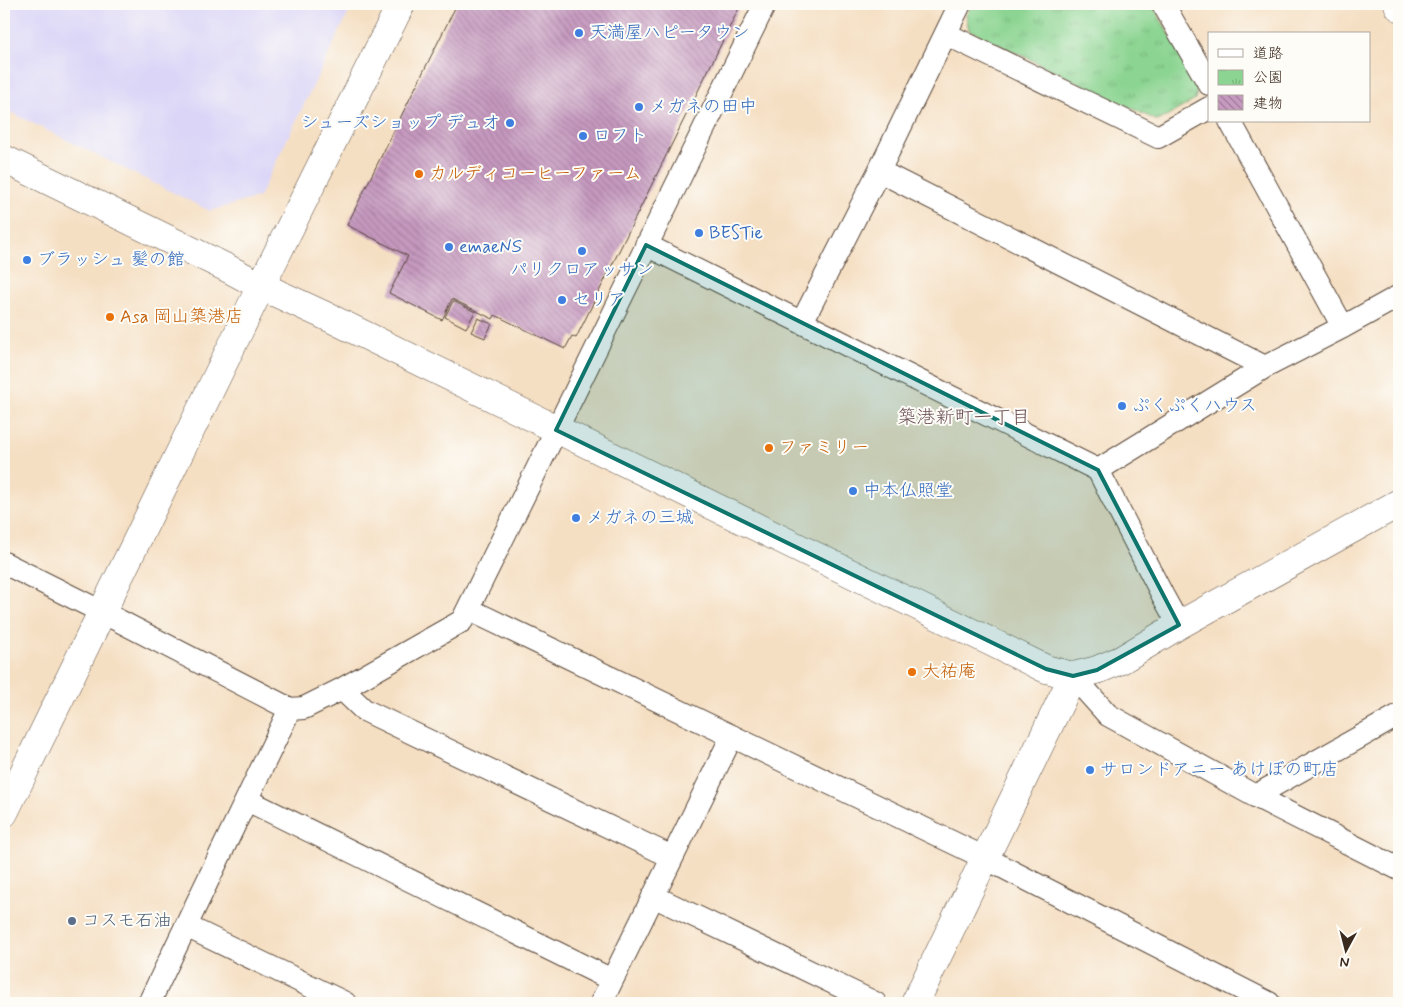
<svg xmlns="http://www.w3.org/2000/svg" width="1403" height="1007" viewBox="0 0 1403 1007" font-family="Mynerve,'Klee One',sans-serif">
	<defs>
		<pattern id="park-tufts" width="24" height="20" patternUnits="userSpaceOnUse" patternTransform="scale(1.25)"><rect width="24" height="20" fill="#8bd491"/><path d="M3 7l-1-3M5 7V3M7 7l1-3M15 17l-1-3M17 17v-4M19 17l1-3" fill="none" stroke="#79b67d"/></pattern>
		<pattern id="building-back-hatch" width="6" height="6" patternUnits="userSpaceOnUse" patternTransform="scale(1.25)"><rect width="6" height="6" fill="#c699c0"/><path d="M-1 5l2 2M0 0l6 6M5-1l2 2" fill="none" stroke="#a27d9b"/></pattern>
	</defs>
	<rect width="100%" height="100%" fill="#fdfcf7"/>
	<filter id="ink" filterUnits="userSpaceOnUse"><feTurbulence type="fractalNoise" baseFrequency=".02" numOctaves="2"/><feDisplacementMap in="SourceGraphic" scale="10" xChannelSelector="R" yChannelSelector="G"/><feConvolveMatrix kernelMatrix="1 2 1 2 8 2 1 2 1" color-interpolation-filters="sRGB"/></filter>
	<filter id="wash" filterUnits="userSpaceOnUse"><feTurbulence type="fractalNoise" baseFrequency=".0096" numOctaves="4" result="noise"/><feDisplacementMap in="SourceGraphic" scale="20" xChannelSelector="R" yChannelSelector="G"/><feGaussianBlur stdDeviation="1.12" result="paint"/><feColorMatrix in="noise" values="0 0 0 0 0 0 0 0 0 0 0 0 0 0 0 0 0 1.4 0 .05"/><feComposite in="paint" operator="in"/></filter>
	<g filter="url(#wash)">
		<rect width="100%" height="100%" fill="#f5dfc3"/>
		<!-- built -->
		<path fill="#dbd6f7" d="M4 4H353L259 197 210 211 4 109Z"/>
		<!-- park -->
		<path fill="url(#park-tufts)" stroke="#637f58" d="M972 4H1152L1198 84 1195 100 1158 121 969 30 966 15Z"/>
		<g id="blocks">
			<!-- building -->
			<path fill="url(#building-back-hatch)" d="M457 4H741L576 338 572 336 565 349 495 315 493 319 452 299 442 320 389 293 408 256 347 225Z
				M453 301 475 312 466 328 445 317Z
				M478 318 492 324 485 338 471 332Z"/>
		</g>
	</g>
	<g filter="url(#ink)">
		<use href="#blocks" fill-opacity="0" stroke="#574537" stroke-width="1"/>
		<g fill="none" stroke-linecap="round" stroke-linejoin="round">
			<!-- minor casing -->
			<g stroke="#574537" stroke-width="24">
				<path id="minor" d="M1163 4 1209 84
					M946 34 1158 137 1209 108
					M1230 121 1343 327
					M879 171 1265 367
					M646 245 1098 470 1163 596 1179 625
					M802 322 879 171 960 4
					M1098 470 1265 367 1343 327 1399 296
					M4 563 102 612 290 709 304 708 342 689 462 621 573 396 765 4
					M468 609 985 858 1269 1003
					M1073 676 1108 715 1255 796 1399 869
					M342 689 364 710 672 857
					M1255 796 1399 715
					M247 800 612 980
					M653 896 875 1003
					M186 926 345 1003
					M149 1003 290 709
					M601 1003 732 736"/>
			</g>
			<!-- tertiary casing -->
			<g stroke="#574537" stroke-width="29">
				<path id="tertiary" d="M1398 4 1399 7
					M4 159 227 268 261 286 328 317 1046 669 1073 676 1097 670 1121 660 1179 625 1399 503
					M4 813 261 286 401 4
					M915 1003 1073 676"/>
			</g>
			<!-- minor -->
			<use href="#minor" stroke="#fff" stroke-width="22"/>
			<!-- tertiary -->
			<use href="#tertiary" stroke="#fff" stroke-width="28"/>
		</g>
	</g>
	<!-- marked area -->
	<path fill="#0f766e" fill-opacity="0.2" stroke="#0f766e" stroke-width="4" stroke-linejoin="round" d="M646 245 1098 470 1179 625 1097 670 1073 676 1046 669 556 430Z"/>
	<!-- markers -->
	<g fill="#3f7fe0" stroke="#fdfcf7" stroke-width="2">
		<circle cx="579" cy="33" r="5"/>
		<circle cx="639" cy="107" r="5"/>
		<circle cx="510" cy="123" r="5"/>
		<circle cx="583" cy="136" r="5"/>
		<circle cx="699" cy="233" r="5"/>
		<circle cx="449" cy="247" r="5"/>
		<circle cx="582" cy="251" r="5"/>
		<circle cx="27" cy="260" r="5"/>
		<circle cx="562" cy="300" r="5"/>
		<circle cx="1122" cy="406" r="5"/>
		<circle cx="853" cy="491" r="5"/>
		<circle cx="576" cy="518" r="5"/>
		<circle cx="1090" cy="770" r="5"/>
	</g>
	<g fill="#e8710a" stroke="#fdfcf7" stroke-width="2">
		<circle cx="419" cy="174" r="5"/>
		<circle cx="110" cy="317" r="5"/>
		<circle cx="769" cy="448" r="5"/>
		<circle cx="912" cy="672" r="5"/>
	</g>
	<circle fill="#5c6f8a" stroke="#fdfcf7" stroke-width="2" cx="72" cy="921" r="5"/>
	<g text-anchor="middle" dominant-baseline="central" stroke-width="4" stroke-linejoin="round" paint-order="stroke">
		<!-- shop labels -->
		<g font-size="18" fill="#366cbe" stroke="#fdfcf7" text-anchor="start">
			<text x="589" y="33">天満屋ハピータウン</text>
			<text x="649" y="107">メガネの田中</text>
			<text x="500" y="123" text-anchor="end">シューズショップ デュオ</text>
			<text x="593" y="136">ロフト</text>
			<text x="709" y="233">BESTie</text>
			<text x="459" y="247">emaeNS</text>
			<text x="37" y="260">ブラッシュ 髪の館</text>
			<text x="582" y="270" text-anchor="middle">パリクロアッサン</text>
			<text x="572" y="300">セリア</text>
			<text x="1132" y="406">ぷくぷくハウス</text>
			<text x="863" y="491">中本仏照堂</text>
			<text x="586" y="518">メガネの三城</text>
			<text x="1100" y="770">サロンドアニー あけぼの町店</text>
		</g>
		<!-- food labels -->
		<g font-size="18" fill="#c56008" stroke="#fdfcf7" text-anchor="start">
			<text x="429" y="174">カルディコーヒーファーム</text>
			<text x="120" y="317">Asa 岡山築港店</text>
			<text x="779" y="448">ファミリー</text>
			<text x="922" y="672">大祐庵</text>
		</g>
		<!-- service labels -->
		<g font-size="18" fill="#4e5e75" stroke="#fdfcf7" text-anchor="start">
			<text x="82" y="921">コスモ石油</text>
		</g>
		<!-- neighbourhood labels -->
		<g font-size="19" fill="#6c5157" stroke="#fdfcf7">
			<text x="964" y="417">築港新町一丁目</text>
		</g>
	</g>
	<!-- margin -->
	<rect width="1403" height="1007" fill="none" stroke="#fdfcf7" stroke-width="20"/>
	<!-- legend -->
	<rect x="1208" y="32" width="162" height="90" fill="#fdfcf7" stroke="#afa8a0"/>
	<rect x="1218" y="49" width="25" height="8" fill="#ffffff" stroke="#afa8a0"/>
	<text x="1253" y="58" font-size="15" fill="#3b2a1e">道路</text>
	<rect x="1218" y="70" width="25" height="15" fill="url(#park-tufts)" stroke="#afa8a0"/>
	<text x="1253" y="82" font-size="15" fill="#3b2a1e">公園</text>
	<rect x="1218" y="95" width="25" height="15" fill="url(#building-back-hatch)" stroke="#afa8a0"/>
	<text x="1253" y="108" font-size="15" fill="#3b2a1e">建物</text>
	<!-- north arrow -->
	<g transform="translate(1346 950) rotate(187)" stroke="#fdfcf7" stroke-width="4" paint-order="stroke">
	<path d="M0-4L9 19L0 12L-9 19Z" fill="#3b2a1e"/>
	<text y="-8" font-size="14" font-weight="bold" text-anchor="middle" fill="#3b2a1e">N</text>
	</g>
</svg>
